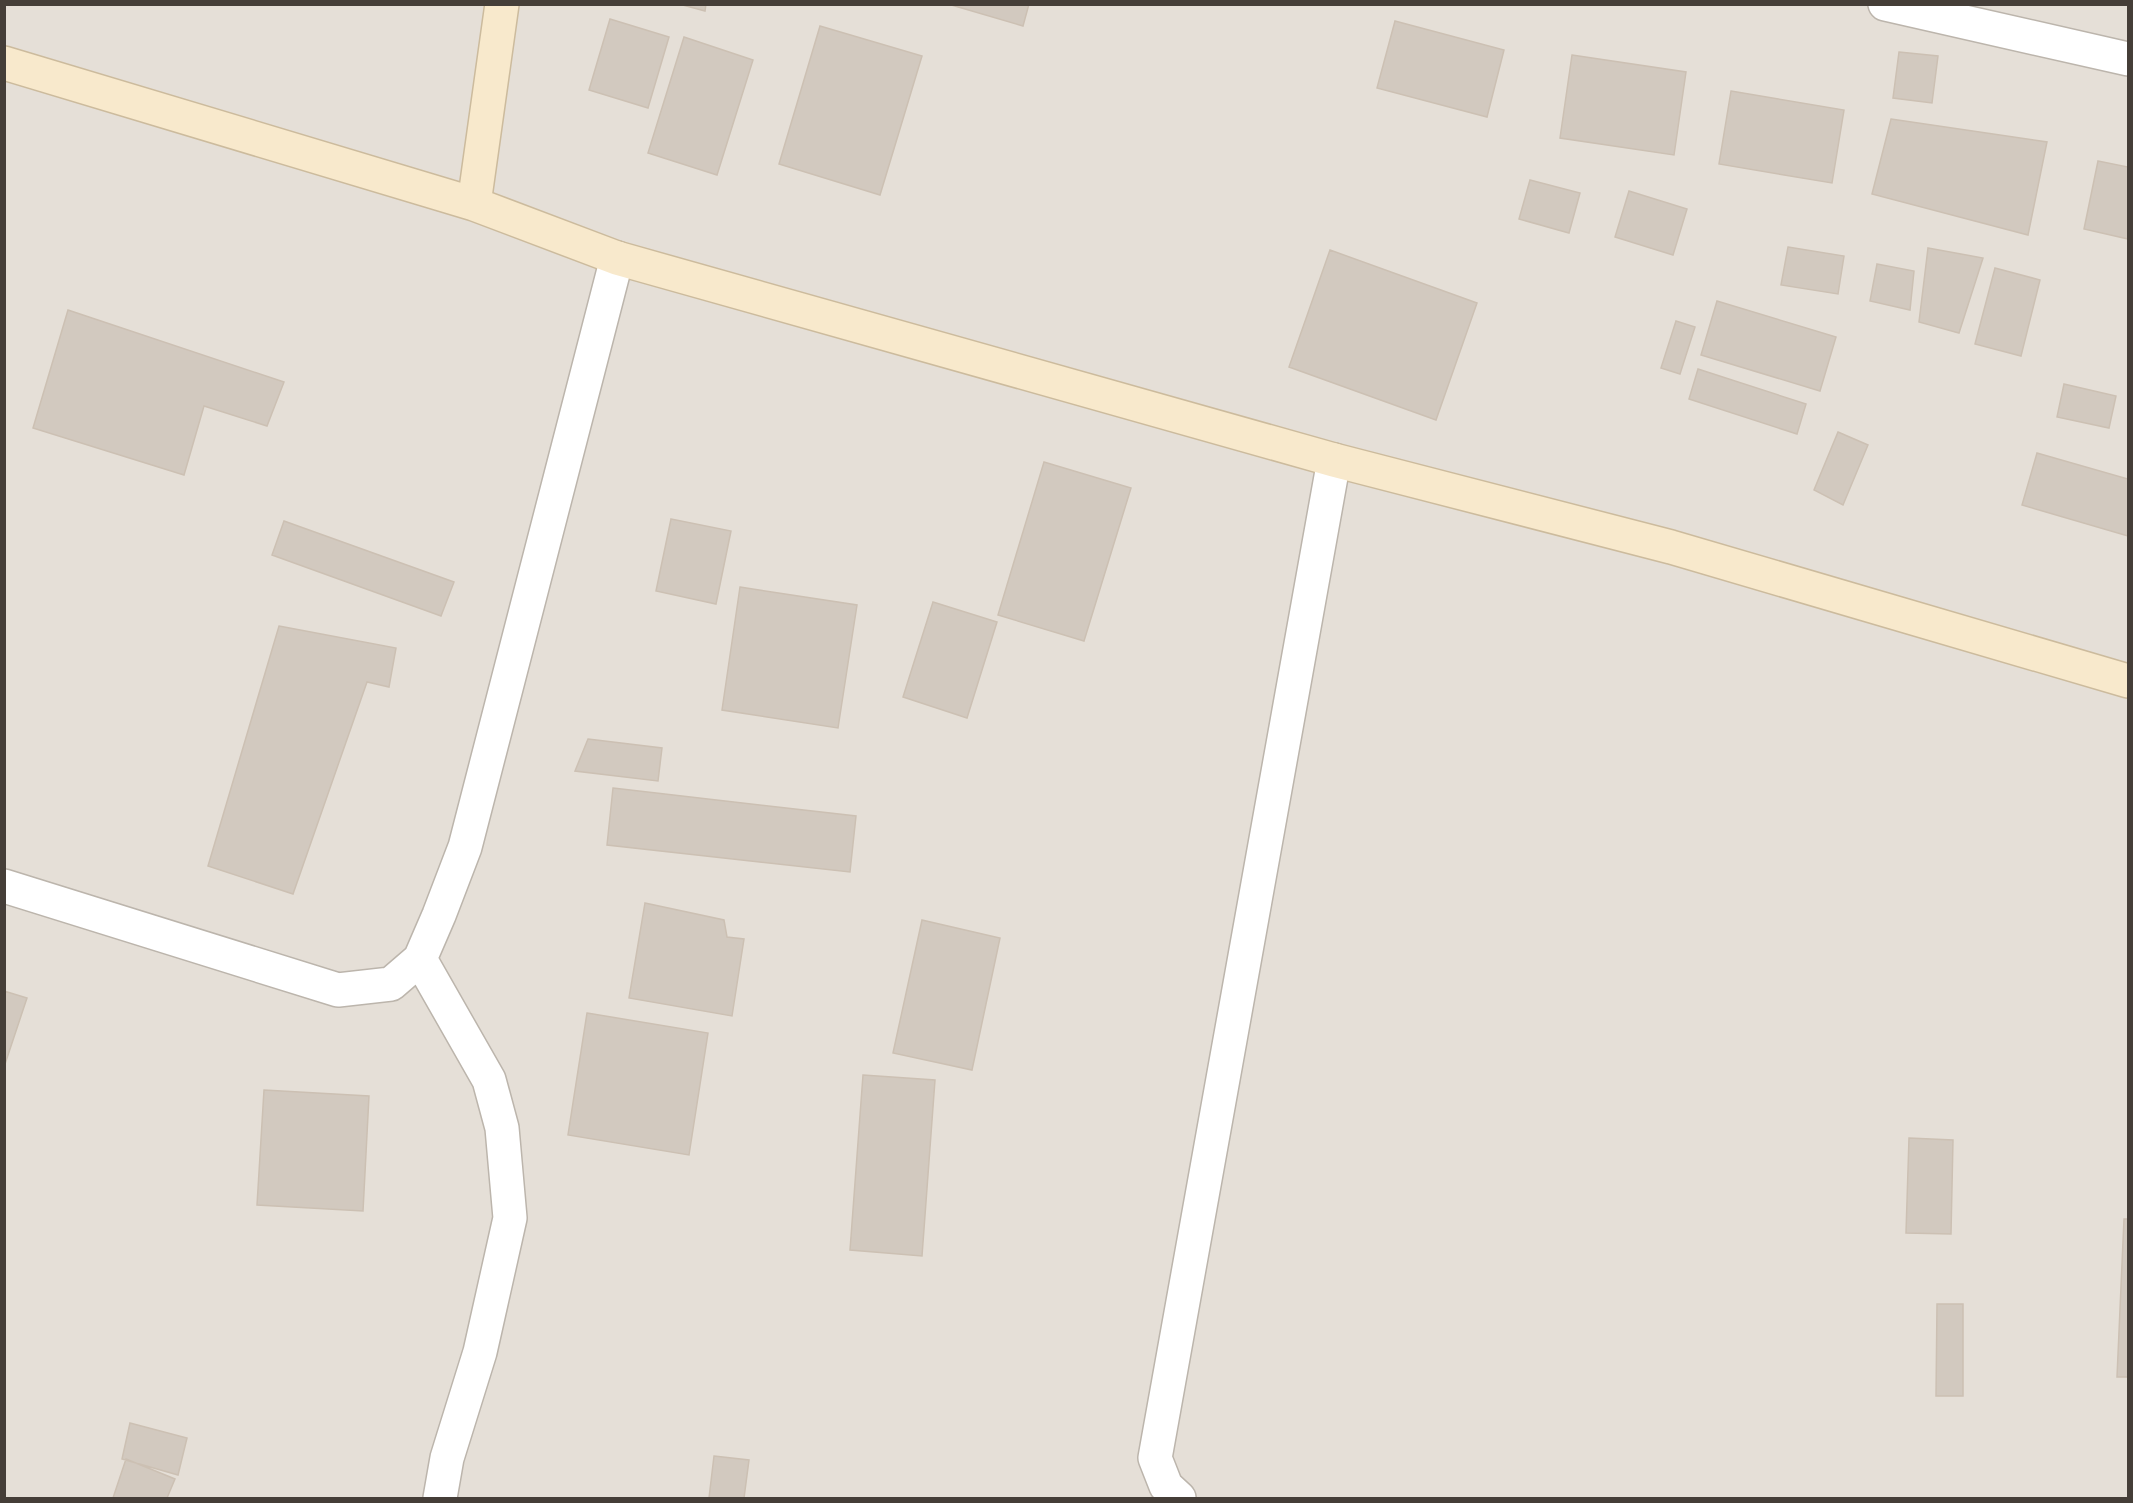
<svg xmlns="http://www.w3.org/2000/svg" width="2133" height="1503" viewBox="0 0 2133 1503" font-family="Poppins,sans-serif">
	<rect width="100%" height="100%" fill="#f2eee8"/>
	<!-- residential -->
	<path fill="#e5dfd7" d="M5 5H2128V1498H5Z"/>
	<!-- building -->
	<path fill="#d2c9bf" stroke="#ccc0b3" stroke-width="1.5" d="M679 4H706L705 11Z
		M948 4H1029L1023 26Z
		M610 19 669 37 648 108 589 90Z
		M1395 21 1504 50 1487 117 1377 88Z
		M820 26 922 56 880 195 779 164Z
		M684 37 753 60 717 175 648 153Z
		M1899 52 1938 56 1932 103 1893 98Z
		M1572 55 1686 72 1674 155 1560 138Z
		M1731 91 1844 110 1832 183 1719 164Z
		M1891 119 2047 142 2028 235 1872 194Z
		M2098 161 2128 167V239L2084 229Z
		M1530 180 1580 193 1569 233 1519 219Z
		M1629 191 1687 209 1673 255 1615 237Z
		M1788 247 1844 256 1838 294 1781 285Z
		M1928 248 1983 258 1959 333 1919 322Z
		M1330 250 1477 303 1436 420 1289 367Z
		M1877 264 1914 271 1910 310 1870 301Z
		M1995 268 2040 280 2021 356 1975 344Z
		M1717 301 1836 337 1820 391 1701 355Z
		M68 310 284 382 267 426 204 406 184 475 33 428Z
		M1676 321 1695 327 1680 374 1661 368Z
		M1698 369 1806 404 1797 434 1689 399Z
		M2064 384 2116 396 2109 428 2057 417Z
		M1838 432 1868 445 1843 505 1814 490Z
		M2037 453 2128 479V536L2022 505Z
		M1044 462 1131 488 1084 641 998 615Z
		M671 519 731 531 716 604 656 591Z
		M284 521 454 582 441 616 272 555Z
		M740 587 857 605 838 728 722 710Z
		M933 602 997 622 967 718 903 697Z
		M279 626 396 648 389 687 367 682 293 894 208 866Z
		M588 739 662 748 658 781 575 771Z
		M613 788 856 816 850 872 607 845Z
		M645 903 724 920 727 937 744 939 732 1016 629 998Z
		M922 920 1000 938 972 1070 893 1053Z
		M4 991 27 998 4 1067Z
		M587 1013 708 1033 689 1155 568 1135Z
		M863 1075 935 1080 922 1256 850 1250Z
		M264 1090 369 1096 363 1211 257 1205Z
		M1909 1138 1953 1140 1951 1234 1906 1233Z
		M2124 1219H2128V1377H2117Z
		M1937 1304H1963V1396H1936Z
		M130 1423 187 1438 178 1475 122 1459Z
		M714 1456 749 1460 744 1498H709Z
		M126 1459 175 1479 167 1498H113Z"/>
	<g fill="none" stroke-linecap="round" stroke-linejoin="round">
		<!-- street casing -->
		<g stroke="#bcb5ac" stroke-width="36">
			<path id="street" d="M1885 4 2128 59
				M4 886 338 990 391 984 420 959 439 915 465 847 617 258
				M420 959 489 1080 502 1128 510 1218 480 1352 447 1458 440 1498
				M1179 1498 1166 1486 1155 1458 1334 460"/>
		</g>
		<!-- secondary casing -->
		<g stroke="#ccbb9d" stroke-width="36">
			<path id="secondary" d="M4 63 474 204 617 258 1334 460 1671 547 2128 681
				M474 204 502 4"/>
		</g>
		<!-- street -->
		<use href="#street" stroke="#fff" stroke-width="33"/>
		<!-- secondary -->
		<use href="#secondary" stroke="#f8e9cc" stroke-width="33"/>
	</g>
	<!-- border -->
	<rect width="2133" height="1503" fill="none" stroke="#453e38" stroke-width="12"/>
</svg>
